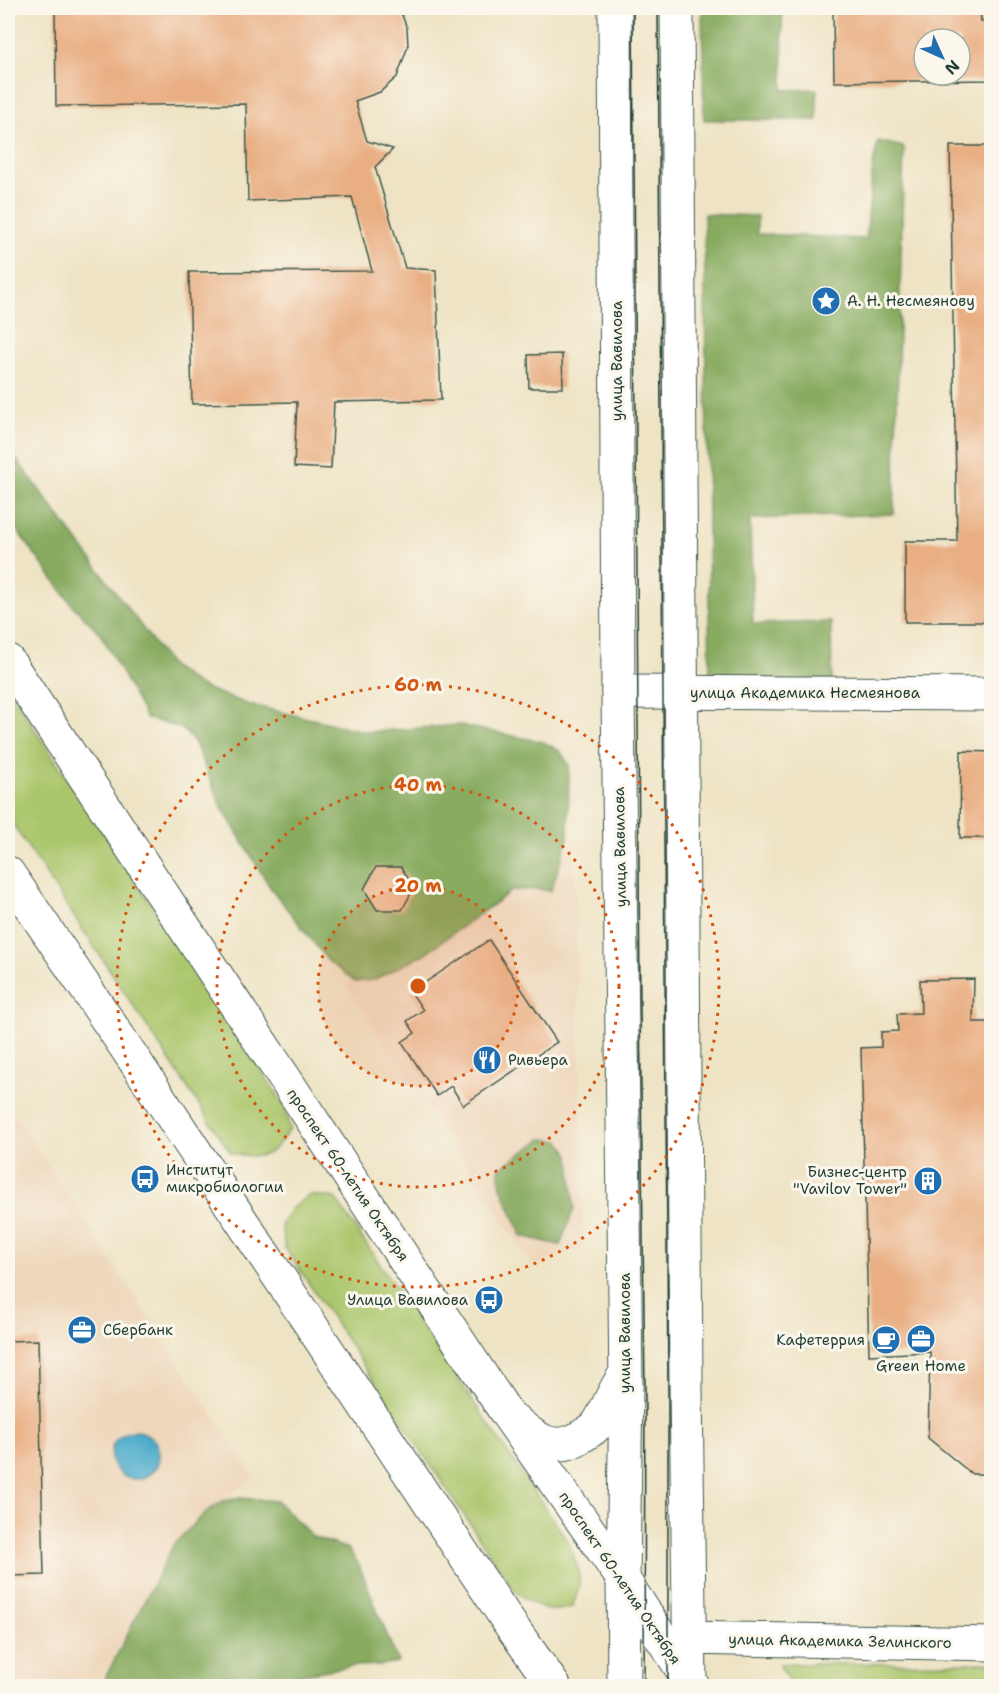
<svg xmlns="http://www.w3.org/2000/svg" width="999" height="1694" viewBox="0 0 999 1694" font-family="'Shantell Sans',sans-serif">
	<rect width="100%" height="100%" fill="#fbf7ec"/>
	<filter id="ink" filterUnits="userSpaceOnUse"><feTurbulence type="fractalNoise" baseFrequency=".0167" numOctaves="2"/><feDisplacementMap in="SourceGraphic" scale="12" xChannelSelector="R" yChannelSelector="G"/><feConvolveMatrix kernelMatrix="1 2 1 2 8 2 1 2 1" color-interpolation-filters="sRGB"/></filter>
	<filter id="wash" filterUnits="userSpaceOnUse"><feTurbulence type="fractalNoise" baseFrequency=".008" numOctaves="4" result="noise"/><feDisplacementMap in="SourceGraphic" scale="24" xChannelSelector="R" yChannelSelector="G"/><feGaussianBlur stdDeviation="1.35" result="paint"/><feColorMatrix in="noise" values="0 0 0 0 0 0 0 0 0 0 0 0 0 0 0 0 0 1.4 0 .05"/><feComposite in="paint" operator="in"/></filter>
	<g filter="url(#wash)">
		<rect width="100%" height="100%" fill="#eee3c4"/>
		<!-- built -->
		<path fill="#eed7bb" d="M575 844 583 1248 533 1266 345 983Z
			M8 1104 254 1477 188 1528 102 1677 8 1686Z"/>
		<!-- green -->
		<path fill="#abc66c" stroke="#658250" stroke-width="1.5" d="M8 689 284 1105 290 1129C269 1159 265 1159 231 1153L8 817Z
			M310 1195 335 1198 567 1540C579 1570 585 1576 572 1607 543 1615 538 1607 515 1591L285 1248 281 1225 292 1208Z
			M991 1663V1686H793L779 1664Z"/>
		<!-- forest -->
		<path fill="#88ab60" stroke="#54744a" stroke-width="1.5" d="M702 8H782L783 90 817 89V120H704Z
			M878 141 904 147 894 514 750 519 753 624 831 622 832 685 710 686 704 214 757 216V234L866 239 873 164Z
			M8 448 171 666 200 686 247 704 368 732 459 725 543 742 560 751 569 765 568 838 551 891 536 889 513 890 424 954 374 980 355 982 328 961 270 887 222 808 194 741 181 728 146 718 100 633 73 606 8 518Z
			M542 1139 560 1141 570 1155 574 1209 560 1245 522 1236 501 1187 499 1169Z
			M240 1498 277 1501 313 1537 348 1549 358 1563 398 1662 380 1665 353 1666 272 1679 232 1681 211 1686H103L106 1676 174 1544 207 1511 223 1501Z"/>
		<!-- water -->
		<path fill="#4cabcb" stroke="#367480" stroke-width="1.5" d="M111 1455a24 24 0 1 1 48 0a24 24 0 1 1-48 0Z"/>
		<g id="blocks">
			<!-- building -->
			<path fill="#e9af83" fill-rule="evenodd" d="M55 8H399L407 28 408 46 397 77 380 92 355 101 367 141 393 149 375 167 405 268 436 270 441 400 334 402 331 469 294 467 297 402 192 404 189 272 372 271 352 197 248 201 246 104 56 106Z
				M833 8H980L981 21H992V80L834 82ZM924 39H960V75H924Z
				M950 146H992V622H905V541H957Z
				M562 354 563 388H529L528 355Z
				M961 751 992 752V838H960Z
				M376 867H401L414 888 402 910H377L364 889Z
				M489 940 557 1042 463 1105 451 1086 437 1096 402 1042 415 1033 407 1021 423 1010 411 992Z
				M974 979 973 1022H992V1474H972L928 1438 930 1352 869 1355 861 1048 881 1047V1032L898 1031 897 1014 921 1013 920 980Z
				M38 1340 44 1575 8 1576V1341Z"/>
		</g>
	</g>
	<g filter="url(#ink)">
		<use href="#blocks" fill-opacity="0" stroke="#3e564a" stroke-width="1.5"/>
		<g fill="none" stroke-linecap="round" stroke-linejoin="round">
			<!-- street casing -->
			<g stroke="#3e564a" stroke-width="35">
				<path id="street" d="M618 692 992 694"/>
			</g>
			<!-- secondary casing -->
			<g stroke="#3e564a" stroke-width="35">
				<path id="secondary" d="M615 8 618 692 626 1387 623 1579 624 1686
					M677 8 686 1388 690 1686
					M513 1419C534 1438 555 1455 582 1436 587 1433 593 1430 597 1425 608 1409 613 1391 624 1376
					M688 1638 992 1644"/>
			</g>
			<!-- primary casing -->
			<g stroke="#3e564a" stroke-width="35">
				<path id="primary" d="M8 661 507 1414 623 1579 693 1686
					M8 873 135 1061 512 1627 554 1686"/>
			</g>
			<!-- street -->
			<use href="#street" stroke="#fff" stroke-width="33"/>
			<!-- secondary -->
			<use href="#secondary" stroke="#fff" stroke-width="33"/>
			<!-- primary -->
			<use href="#primary" stroke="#fff" stroke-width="33"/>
			<!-- tram -->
			<path stroke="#1f3d34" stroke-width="1.5" d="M633 8 640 1006 645 1388 644 1686
				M658 8 668 1388V1686"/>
		</g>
	</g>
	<!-- distance rings -->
	<circle cx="418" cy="986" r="100" fill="#d45610" fill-opacity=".12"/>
	<g fill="none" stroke="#d45610" stroke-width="3" stroke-dasharray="3 6">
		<circle cx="418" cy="986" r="100"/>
		<circle cx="418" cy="986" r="201"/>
		<circle cx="418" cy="986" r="301"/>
	</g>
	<!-- icons -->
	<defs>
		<g id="sight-disc" transform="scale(1.5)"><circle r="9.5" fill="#1f6fb2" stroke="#fbf7ec"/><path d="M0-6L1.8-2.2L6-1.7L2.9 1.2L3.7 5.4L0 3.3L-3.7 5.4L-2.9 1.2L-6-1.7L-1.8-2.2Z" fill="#fff"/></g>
		<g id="restaurant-disc" transform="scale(1.5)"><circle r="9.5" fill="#1f6fb2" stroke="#fbf7ec"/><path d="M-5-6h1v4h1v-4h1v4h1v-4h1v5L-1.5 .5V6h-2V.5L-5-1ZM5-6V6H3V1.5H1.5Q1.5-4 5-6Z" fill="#fff"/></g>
		<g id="bus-disc" transform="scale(1.5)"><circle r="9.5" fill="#1f6fb2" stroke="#fbf7ec"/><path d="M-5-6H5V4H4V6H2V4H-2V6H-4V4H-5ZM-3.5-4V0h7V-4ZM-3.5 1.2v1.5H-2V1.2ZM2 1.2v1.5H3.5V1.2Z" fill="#fff"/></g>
		<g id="building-disc" transform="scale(1.5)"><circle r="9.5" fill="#1f6fb2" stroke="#fbf7ec"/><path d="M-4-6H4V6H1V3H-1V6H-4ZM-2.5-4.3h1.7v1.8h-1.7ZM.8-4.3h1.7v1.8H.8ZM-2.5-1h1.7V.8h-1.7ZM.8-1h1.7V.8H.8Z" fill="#fff"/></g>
		<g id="office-disc" transform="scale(1.5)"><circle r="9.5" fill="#1f6fb2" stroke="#fbf7ec"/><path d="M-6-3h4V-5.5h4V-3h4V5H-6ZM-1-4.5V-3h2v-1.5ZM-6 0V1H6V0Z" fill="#fff"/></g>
		<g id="cafe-disc" transform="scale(1.5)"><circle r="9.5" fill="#1f6fb2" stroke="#fbf7ec"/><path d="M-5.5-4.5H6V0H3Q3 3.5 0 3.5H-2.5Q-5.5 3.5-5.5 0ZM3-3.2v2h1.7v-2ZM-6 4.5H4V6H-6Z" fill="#fff"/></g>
	</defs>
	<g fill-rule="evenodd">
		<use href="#sight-disc" x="826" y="301"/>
		<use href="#restaurant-disc" x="487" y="1060"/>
		<use href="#bus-disc" x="145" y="1179"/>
		<use href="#building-disc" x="928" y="1181"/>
		<use href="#bus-disc" x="489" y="1300"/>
		<use href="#office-disc" x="82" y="1330"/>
		<use href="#office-disc" x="921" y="1339"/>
		<use href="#cafe-disc" x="886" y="1340"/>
	</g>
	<g text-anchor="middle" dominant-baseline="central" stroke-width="6" stroke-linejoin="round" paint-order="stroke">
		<!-- poi labels -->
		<g font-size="15" fill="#1f3d34" stroke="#fbf7ec" text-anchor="start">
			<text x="847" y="301">А. Н. Несмеянову</text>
			<text x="508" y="1060">Ривьера</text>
			<text x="166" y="1170">Институт<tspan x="166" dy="17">микробиологии</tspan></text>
			<text x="907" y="1172" text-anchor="end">Бизнес-центр<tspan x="907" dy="17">"Vavilov Tower"</tspan></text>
			<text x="468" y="1300" text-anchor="end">Улица Вавилова</text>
			<text x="103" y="1330">Сбербанк</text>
			<text x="865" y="1340" text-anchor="end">Кафетеррия</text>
			<text x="921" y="1366" text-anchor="middle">Green Home</text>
		</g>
		<!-- street labels -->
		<g font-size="15" fill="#1f3d34" stroke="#fbf7ec">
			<text transform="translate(617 361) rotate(-90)">улица Вавилова</text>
			<text x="805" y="693">улица Академика Несмеянова</text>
			<text transform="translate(620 847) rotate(-91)">улица Вавилова</text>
			<text transform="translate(348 1175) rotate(56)">проспект 60-летия Октября</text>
			<text transform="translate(625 1333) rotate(-90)">улица Вавилова</text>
			<text transform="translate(620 1578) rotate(56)">проспект 60-летия Октября</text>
			<text transform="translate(840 1641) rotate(1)">улица Академика Зелинского</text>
		</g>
	</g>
	<circle cx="418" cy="986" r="9" fill="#d45610" stroke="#fbf7ec" stroke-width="3"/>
	<g font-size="18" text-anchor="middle" font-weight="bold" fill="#d45610" stroke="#fbf7ec" stroke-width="6" stroke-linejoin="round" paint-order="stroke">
		<text x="418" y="691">60 m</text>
		<text x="418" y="791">40 m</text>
		<text x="418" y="892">20 m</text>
	</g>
	<!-- margin -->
	<rect width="999" height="1694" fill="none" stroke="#fbf7ec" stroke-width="30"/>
	<!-- north arrow -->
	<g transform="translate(942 57) rotate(135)"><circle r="28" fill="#fbf7ec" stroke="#a3ada2" stroke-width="1.5"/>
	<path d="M0-4.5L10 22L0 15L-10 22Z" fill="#1f6fb2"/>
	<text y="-9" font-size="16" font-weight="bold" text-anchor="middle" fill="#1f3d34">N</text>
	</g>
</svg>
